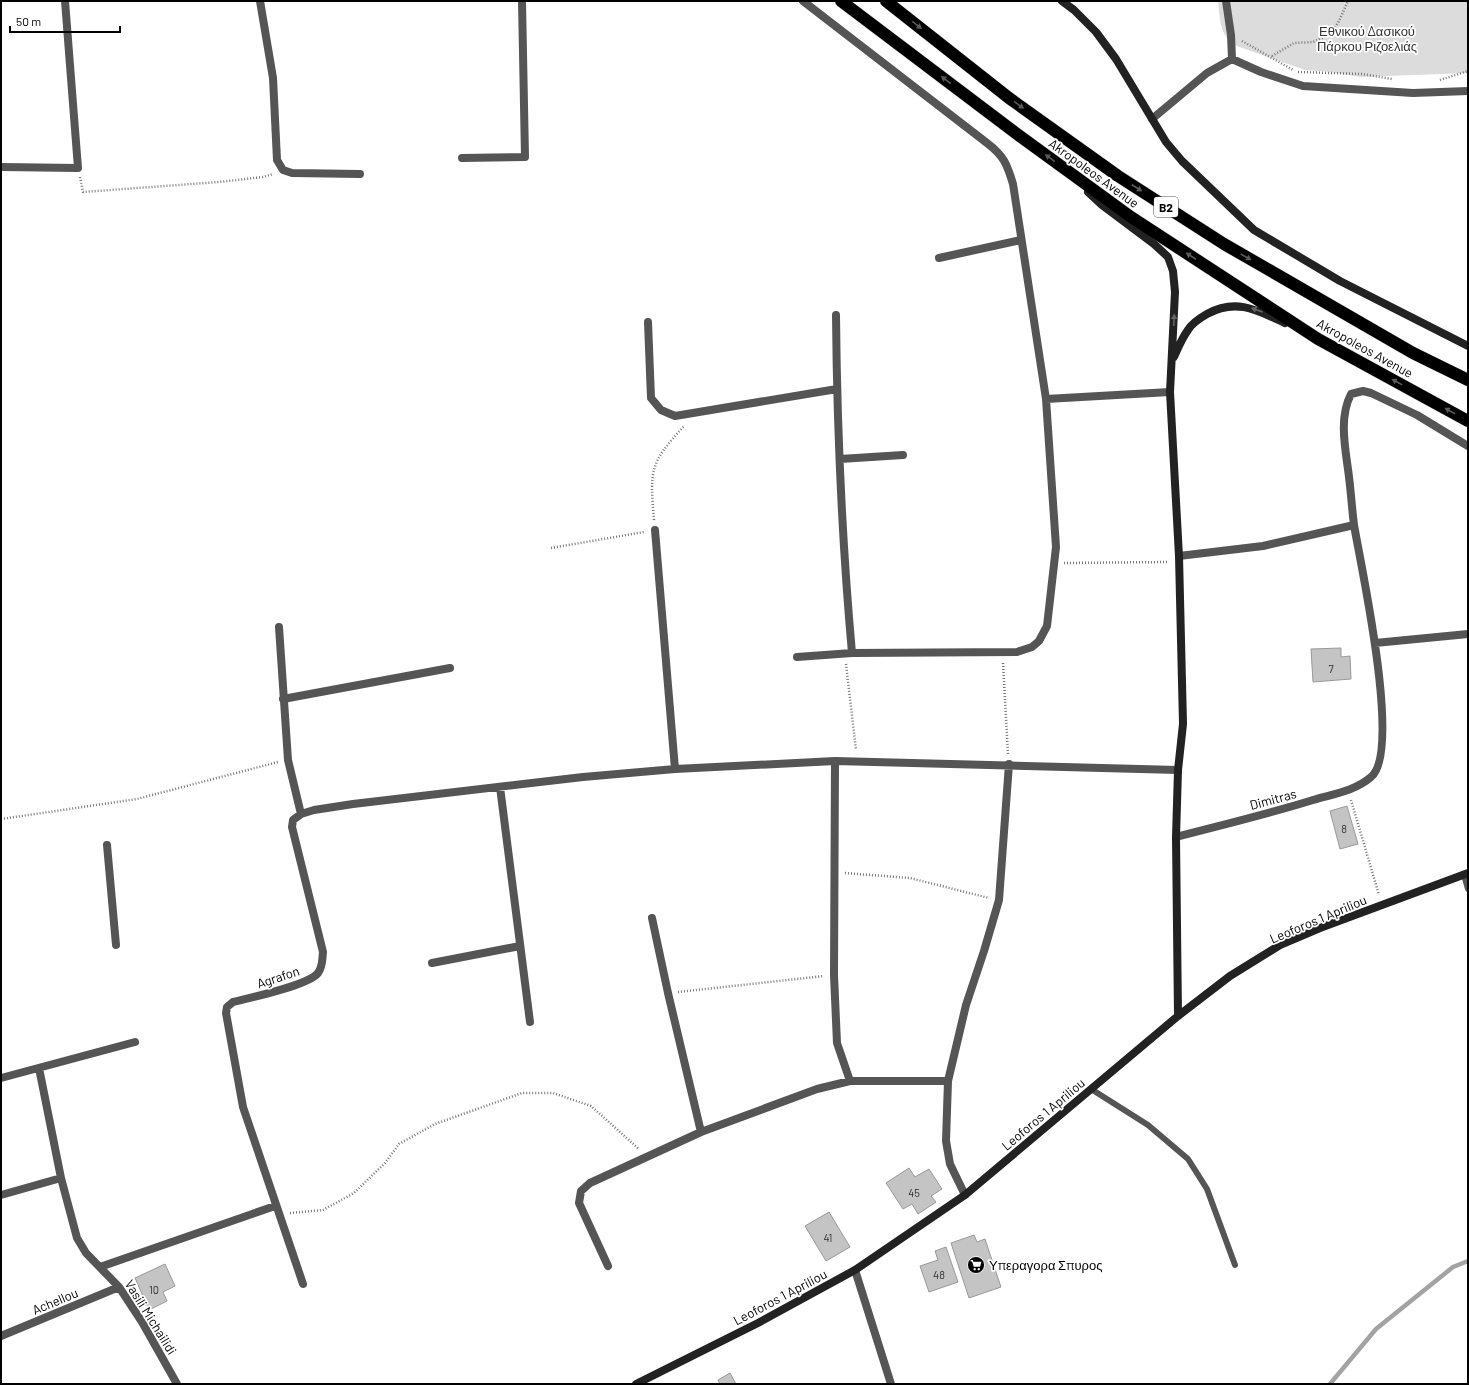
<svg xmlns="http://www.w3.org/2000/svg" width="1469" height="1385" viewBox="0 0 1469 1385" font-family="Barlow,sans-serif">
	<rect width="100%" height="100%" fill="#fff"/>
	<!-- green -->
	<path fill="#dcdcdc" d="M1218 1H1468V73L1360 77 1331 72 1305 70 1234 45C1219 34 1220 18 1218 1Z"/>
	<g fill="none" stroke-linecap="round" stroke-linejoin="round">
		<!-- stream -->
		<path stroke="#a3a3a3" stroke-width="4.5" d="M1330 1384 1376 1329 1453 1267 1468 1261"/>
	</g>
	<!-- building -->
	<path fill="#c4c4c4" stroke="#999" d="M1341 648V657L1350 656 1351 679 1313 682 1311 649Z
		M1347 806 1358 844 1340 849 1330 811Z
		M909 1168 915 1177 929 1169 942 1189 931 1196 936 1202 918 1214 912 1204 903 1209 886 1183Z
		M829 1212 850 1247 826 1261 805 1226Z
		M974 1235 977 1242 985 1239 1001 1287 969 1298 951 1243Z
		M946 1247 958 1282 929 1292 920 1266 938 1260 935 1251Z
		M165 1264 175 1286 163 1292 167 1301 149 1310 135 1278Z
		M730 1373 736 1384H720L718 1380Z"/>
	<g fill="none" stroke-linecap="round" stroke-linejoin="round">
		<!-- highway casing -->
		<g stroke="#dbdbdb" stroke-width="13">
			<path id="highway" d="M841 1 1017 134 1131 217 1318 339 1468 421
				M886 1 1009 98 1118 176 1224 244 1413 353 1468 380"/>
		</g>
		<!-- path -->
		<path stroke="#777" stroke-width="2.5" stroke-dasharray="1 2" stroke-linecap="butt" d="M1466 1 1468 2
			M1242 41 1293 70
			M1272 56 1294 43 1313 42 1331 34 1339 21 1348 1
			M1298 72 1362 74 1392 79
			M1440 80 1468 71
			M80 177 83 192 219 182 263 177 273 174
			M654 520C650 470 649 464 684 426
			M551 548 644 532
			M1064 563 1169 562
			M1003 663 1008 754
			M846 664 856 750
			M1351 800 1379 895
			M1 819 137 799 278 762
			M845 873 910 878 989 898
			M678 992 824 976
			M290 1213 323 1210 354 1193 385 1163 399 1144 435 1124 522 1093H553L591 1106 639 1149"/>
		<!-- lane -->
		<path stroke="#555" stroke-width="6" d="M1464 875 1468 889
			M1091 1089 1148 1125 1188 1159 1207 1189 1235 1265"/>
		<!-- street -->
		<path stroke="#555" stroke-width="8" d="M260 1 273 78 277 160 283 170 292 173 360 174
			M1226 1 1231 35 1232 59
			M1232 59 1261 72 1303 86 1413 93 1468 91
			M1152 119 1207 73 1232 59
			M462 158 525 157 522 1
			M1 167 78 168 65 1
			M939 258 1021 240
			M836 315C837 428 842 541 852 653
			M648 322 651 398 661 410 675 416 837 389
			M1046 399 1170 392
			M840 459 903 455
			M655 530 675 769
			M1179 556 1263 546 1354 525
			M279 627 288 760 301 814
			M1375 643 1468 634
			M797 657 852 653 1017 652 1032 647 1039 641 1047 626 1056 547 1046 399 1013 184C1007 164 1004 156 987 143L803 1
			M283 699 450 668
			M835 761 834 975 837 1043 850 1081
			M500 787 530 1022
			M1176 837C1222 825 1268 814 1313 800 1333 794 1355 791 1371 777 1402 752 1361 566 1354 525 1352 509 1351 493 1349 477 1346 451 1338 419 1351 394L1363 391 1371 393 1417 415 1468 446
			M107 845 116 945
			M652 918 668 993 701 1132
			M432 963 520 946
			M39 1068 61 1178 77 1238 86 1253 119 1287 142 1322 177 1384
			M1 1078 135 1042
			M1 1195 61 1178
			M965 1195 950 1164 946 1141 948 1081 966 1005 984 951 999 900 1009 764
			M608 1266 579 1203 581 1191 590 1183 701 1132 817 1089 850 1081H948
			M100 1267 275 1206
			M855 1270 891 1384
			M303 1284 243 1107 226 1013 227 1007 233 1002C250 998 309 985 318 973 323 966 322 960 323 952L292 827 293 820 301 814 314 810 353 804 583 777 675 769 835 761 1178 770
			M1 1336 119 1287"/>
		<!-- secondary -->
		<path stroke="#222" stroke-width="8" d="M1062 1 1074 10 1096 32 1116 59 1166 142 1182 161 1254 230 1340 281 1468 346
			M1088 192 1102 205 1154 244 1168 257 1173 271 1175 292 1170 392 1179 556 1183 724 1178 770 1176 837 1178 1016
			M1174 357C1178 348 1182 338 1188 330 1192 323 1200 318 1207 314 1236 298 1257 310 1285 323
			M636 1384 758 1323 855 1270 965 1195 1178 1016 1230 976 1280 945 1320 928 1468 873"/>
		<!-- highway -->
		<use href="#highway" stroke="#000" stroke-width="12"/>
	</g>
	<!-- one-way arrows -->
	<defs><path id="oneway-solid" d="M-6-.8H1V-3.2L6.5 0L1 3.2V.8H-6Z"/></defs>
	<g fill="#595959">
		<use href="#oneway-solid" transform="translate(917 25) rotate(38)"/>
		<use href="#oneway-solid" transform="translate(946 80) rotate(-143)"/>
		<use href="#oneway-solid" transform="translate(1019 105) rotate(36)"/>
		<use href="#oneway-solid" transform="translate(1050 158) rotate(-144)"/>
		<use href="#oneway-solid" transform="translate(1137 188) rotate(33)"/>
		<use href="#oneway-solid" transform="translate(1191 256) rotate(-147)"/>
		<use href="#oneway-solid" transform="translate(1246 257) rotate(30)"/>
		<use href="#oneway-solid" transform="translate(1397 382) rotate(-151)"/>
		<use href="#oneway-solid" transform="translate(1450 411) rotate(-151)"/>
	</g>
	<g fill="#646464">
		<use href="#oneway-solid" transform="translate(1257 310) rotate(-160)"/>
		<use href="#oneway-solid" transform="translate(1174 320) rotate(-88)"/>
	</g>
	<!-- icons -->
	<defs>
		<g id="supermarket-disc" transform="scale(0.9)"><circle r="9.5" fill="#000" stroke="#fff"/><path d="M-6-5.5h2.5l.6 2H6L4.5 2H-2.5L-4.4-4H-6ZM-1.5 3.2a1.3 1.3 0 1 0 .1 0ZM3 3.2a1.3 1.3 0 1 0 .1 0Z" fill="#fff"/></g>
	</defs>
	<g fill-rule="evenodd">
		<use href="#supermarket-disc" x="976" y="1265"/>
	</g>
	<g text-anchor="middle" dominant-baseline="central" stroke-width="3.5" stroke-linejoin="round" paint-order="stroke">
		<!-- number labels -->
		<g font-size="11" fill="#313131">
			<text x="1331" y="668">7</text>
			<text x="1344" y="828">8</text>
			<text x="914" y="1192">45</text>
			<text x="828" y="1237">41</text>
			<text x="939" y="1274">48</text>
			<text x="154" y="1289">10</text>
		</g>
		<!-- shield labels -->
		<rect fill="#fff" stroke="#4c4c4c" stroke-width="1" x="1154" y="197" width="24" height="20" rx="3"/>
		<g font-size="12" font-weight="bold" fill="#000">
			<text x="1166" y="207">B2</text>
		</g>
		<!-- park labels -->
		<g font-size="13" fill="#333" stroke="#fff">
			<text x="1367" y="31">Εθνικού Δασικού<tspan x="1367" dy="15">Πάρκου Ριζοελιάς</tspan></text>
		</g>
		<!-- street labels -->
		<g font-size="13" fill="#000" stroke="#fff">
			<text transform="translate(1094 173) rotate(36)">Akropoleos Avenue</text>
			<text transform="translate(1365 348) rotate(29)">Akropoleos Avenue</text>
			<text transform="translate(1273 799) rotate(-15)">Dimitras</text>
			<text transform="translate(1318 919) rotate(-23)">Leoforos 1 Apriliou</text>
			<text transform="translate(278 977) rotate(-18)">Agrafon</text>
			<text transform="translate(1043 1114) rotate(-40)">Leoforos 1 Apriliou</text>
			<text transform="translate(780 1297) rotate(-28)">Leoforos 1 Apriliou</text>
			<text transform="translate(55 1301) rotate(-23)">Achellou</text>
			<text transform="translate(151 1317) rotate(58)">Vasili Michailidi</text>
		</g>
		<!-- poi labels -->
		<g font-size="13" fill="#000" stroke="#fff" text-anchor="start">
			<text x="989" y="1265">Υπεραγορα Σπυρος</text>
		</g>
	</g>
	<!-- border -->
	<rect width="1469" height="1385" fill="none" stroke="#000000" stroke-width="4"/>
	<!-- scale -->
	<path d="M10 26v6h110v-6" fill="none" stroke="#000000" stroke-width="2"/>
	<text x="16" y="26" font-size="12" fill="#000000" stroke="#ffffff" stroke-width="3" paint-order="stroke">50 m</text>
</svg>
